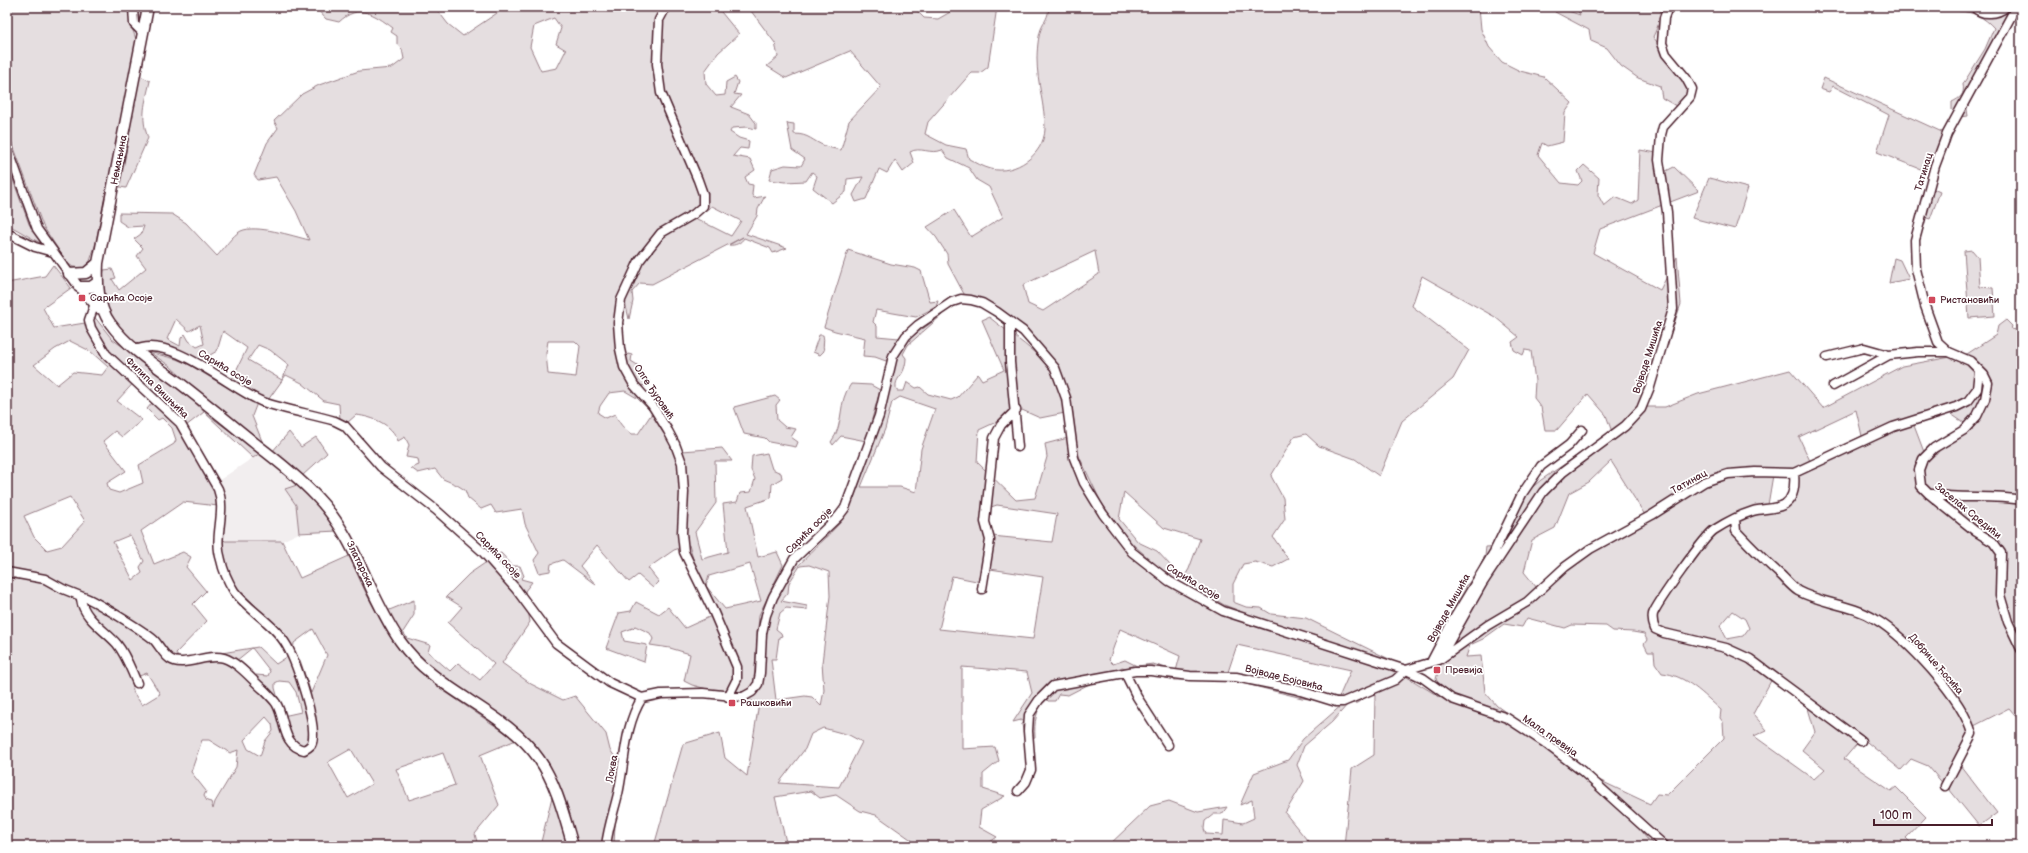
<svg xmlns="http://www.w3.org/2000/svg" width="2028" height="853" viewBox="0 0 2028 853" font-family="'Balsamiq Sans',sans-serif">
	<rect width="100%" height="100%" fill="#fff"/>
	<filter id="ink" filterUnits="userSpaceOnUse"><feTurbulence type="fractalNoise" baseFrequency=".025" numOctaves="2"/><feDisplacementMap in="SourceGraphic" scale="8" xChannelSelector="R" yChannelSelector="G"/><feConvolveMatrix kernelMatrix="1 2 1 2 8 2 1 2 1" color-interpolation-filters="sRGB"/></filter>
	<g filter="url(#ink)">
		<!-- built -->
		<path fill="#f2eeef" d="M260 453 297 485 285 489 296 505 299 533 282 541H225L222 538 218 481Z"/>
		<!-- green -->
		<path fill="#e5dee0" stroke="#987e86" fill-rule="evenodd" d="M7 7H130L131 25 137 42 95 246 90 261 84 268 73 267 67 263 43 226 7 129Z
			M315 7H435L448 24 463 36 506 7H717L739 34 718 53 705 71 706 84 716 96 725 95 726 82 735 77 738 82 734 94 741 95 731 107 749 114 756 123V129L747 127 732 128 730 132 739 138 749 141 748 149 740 148 733 156 750 159 755 170 745 177 748 184 753 185 752 195 754 198 765 196 758 209 757 216 746 234 787 248 773 253 770 248 744 238C741 243 735 246 729 245L743 237 652 284 640 283 632 292 633 301 629 319 625 302 615 318 623 323V332L616 338 618 358 621 364 628 354 632 355 631 361 639 366 644 373 642 377 650 382 647 386 638 385 668 425V441L685 469 682 451 722 448 732 461H715L716 503 695 532 702 559 728 552 723 504 737 502 740 493 751 492 755 479 751 470 752 456 767 453 772 469 781 473 782 478 772 484 771 498 747 506 758 557 777 552 783 565 759 615 754 680 760 687 765 628 772 604 784 580 840 523 854 498 880 426 896 358 903 343 942 315 908 345 903 354 906 358C906 362 905 366 904 369 901 378 893 380 897 391H904L907 382 916 388 920 387 928 394 951 400 958 397 978 374 982 380 1004 370 982 320 989 317C1011 335 1040 352 1056 377 1063 387 1063 402 1065 413L1040 418 1022 410 979 430 977 462 1016 500 1035 498 1047 457 1045 444 1068 438 1071 461 1077 477 1089 499 1126 548 1153 574 1215 612 1240 611 1224 605 1183 580 1162 570 1128 540 1101 502 1078 454 1072 407 1054 360 964 294 948 264 947 254 936 237 927 227 954 210 971 237 1003 217 989 187 977 180 969 168 948 158 942 150C931 155 920 146 910 152L914 163 903 172 895 160 887 173 879 169 866 199 856 202 853 195 863 177 847 179 846 192 832 203 813 188 817 176 812 172 806 181 785 182 769 180 772 169 785 165 801 166 805 159 792 150 787 123 794 124V134C809 134 812 141 825 146 830 148 836 149 841 150L849 121 881 87 850 51 786 78 767 66 778 57 775 43 748 7H903L915 9 924 18 938 19 959 7 980 11 979 7H997L988 67 980 73H971L928 122 925 134 946 145 966 149 969 159C975 162 983 167 991 169 1015 175 1044 155 1045 129 1045 106 1037 83 1037 59 1037 51 1038 37 1041 29 1045 20 1048 18 1049 7H1479L1481 29 1489 47 1502 62 1520 71 1544 77 1572 103 1565 113 1563 142 1547 146 1542 143 1538 155 1561 183 1578 185 1582 181 1578 171 1584 165 1599 178 1598 195 1604 206 1615 197 1632 204 1638 200 1640 150 1657 153 1664 172 1674 167 1699 191 1600 229 1593 253 1660 290 1677 257 1681 304 1645 407H1665L1698 394 1790 370 1823 408 1902 366 1967 354 1996 335 1998 326 2006 320 2012 326 2011 329 2021 331V722L2009 708 1974 726 1960 765 1997 813 1979 826 1949 789 1952 777 1945 786 1928 766 1911 759 1901 770 1862 738 1844 759 1891 791 1896 787 1926 817 1906 838 1914 846H1672L1602 783 1648 840 1656 846H1344L1352 769 1374 755 1375 691 1357 703 1348 704 1332 722 1304 746 1297 765 1304 781 1285 813 1312 846H1108L1150 806 1169 801 1198 812 1227 807 1222 814H1214L1205 821 1204 829 1206 834 1223 835 1224 820 1243 823 1254 818 1252 800 1240 805 1254 773 1288 760 1303 739 1343 704 1302 698 1234 681 1174 680 1122 667 1068 695 1059 694 1055 701H1048L1045 698C1036 711 1034 722 1035 737L1025 740 1021 720 1013 722 1032 693 1027 672 962 667V749L995 747 999 761 983 774V789L1005 796 981 810 979 827 997 837 986 845 920 846 876 815 860 811 836 795 820 798 811 791 775 797 787 846H654L683 744 720 733 725 758 747 776 759 703 692 685 684 681 690 654 670 648 650 645 653 639 650 633 635 626 633 628 622 632 624 641 647 645 644 662 606 648 619 613 631 611 636 602 659 614 668 607 685 628 718 613 706 586 699 579 689 545 674 550 648 568 659 582 653 588 638 575 629 582 597 545 580 566 596 585 563 560 551 564 550 571 539 573 534 560 539 553 525 524 522 509 496 513 491 505 481 509 468 498 465 490 457 485 443 479 435 469 418 473 411 468 419 465 418 459 406 457 409 445 405 437 398 441C392 424 373 417 356 415L347 423 340 420 339 404 324 401 302 383 286 375 268 400 234 387 232 379 247 348 223 331 217 351 205 358 214 369C202 364 190 358 177 354 165 351 149 350 138 344 112 330 99 297 104 270L112 269 116 278 112 279 119 290 146 268 137 256 143 248 134 239 141 234 144 226 128 227 119 221V213L172 214 186 223 217 256C224 249 232 235 241 231 256 224 293 236 309 240L296 211 276 177 258 180 254 175 267 143 278 128 274 121 302 94 319 85 359 71 392 68 404 59 402 49 397 44V36L391 32 393 28C374 14 359 3 339 22L326 19ZM554 18 561 28 556 44 566 50 557 68 541 71 530 47 534 26ZM712 206 741 221 731 236 695 218ZM1095 251 1099 274 1043 311 1028 304 1023 285ZM1422 276 1495 317 1519 337 1512 342 1514 350 1523 355 1525 350 1531 351 1535 381 1534 398 1541 407 1545 430H1557L1588 394 1606 415 1612 432 1541 480 1529 490 1513 519 1501 546 1486 547 1485 556 1469 583 1461 589 1453 611 1455 613 1436 679 1448 702 1407 677 1395 662 1306 618 1271 614 1261 608 1246 607 1233 602V584L1243 564 1255 562 1273 567 1288 559 1273 537 1285 519 1283 498 1271 476 1294 437 1306 434 1319 446 1355 459 1379 476 1402 421 1453 379 1469 350 1412 306ZM176 319 189 331 200 325 204 344 197 347 189 341 185 334 181 338 180 346 167 339ZM548 341H575L580 346 576 377 548 374 546 353ZM258 345 270 350 289 365 282 380 248 360ZM625 391 637 398 652 413 638 434H631C623 428 619 423 615 414L606 418 598 413 600 406 609 393ZM900 397 935 409 921 449 916 492 900 487H861L885 429 892 402ZM1856 410 1862 436 1810 461 1799 437ZM1948 412 1973 429 1942 447 1936 455 1927 450 1924 452 1913 423ZM1611 461 1645 515 1537 588 1524 572 1532 540 1555 528 1569 493 1589 482ZM1773 475 1792 478 1789 495 1778 504 1768 505ZM1124 492 1164 528 1200 539 1189 569 1183 579 1157 551 1138 542 1119 519ZM997 505 1057 514 1052 542 992 536 987 522 988 508ZM750 564 761 601 725 609 706 586 709 576ZM809 565 829 572 830 596 822 663 824 690 821 706 812 697 805 696 776 700 771 659H776L779 637 782 636 781 633 776 629 780 613 786 608 807 610V606L781 601 788 593 789 583 800 566ZM990 569 1043 577 1033 639 939 629 952 576 986 583ZM1733 611 1745 619 1749 628 1743 636 1727 639 1720 626ZM1527 618 1565 628 1572 625 1606 626 1613 631 1633 632 1644 634 1647 640 1644 644 1648 652H1654L1655 663 1662 673C1686 675 1704 695 1721 710L1720 718 1723 722 1724 738 1667 795 1657 794 1650 804 1599 780 1497 706 1485 692 1481 656 1466 657 1470 645 1483 639 1504 624 1522 627ZM1120 629 1180 656 1176 671 1153 664 1137 666 1125 660 1113 664 1109 660ZM1237 645 1351 670 1339 697 1278 691 1228 672ZM1773 677 1788 684V693L1807 705 1815 732 1802 750 1825 769 1814 779 1754 736 1767 730 1753 714ZM823 728 849 735 862 742 839 787 779 783 805 749 811 734Z
			M1557 7 1580 15 1576 7H1666L1653 37 1694 87 1690 100 1676 106 1662 98 1660 86 1638 78 1621 66 1607 48 1591 41 1589 30 1555 12Z
			M1960 7H1974L1985 11 2001 7H2021L2004 26 1966 103 1968 116 1959 117 1952 110V102C1960 98 1965 95 1963 84L1985 49 1994 28C1984 17 1974 12 1959 11Z
			M139 75 150 81C145 104 140 116 148 138L126 188 120 187Z
			M1824 78 1942 132 1950 141 1936 175 1877 152 1889 115 1833 86 1829 92 1820 89Z
			M7 163 29 224 42 244 7 224Z
			M1709 178 1748 188 1735 229 1692 218Z
			M1931 188 1940 192 1930 219 1924 217Z
			M848 250 891 264 915 268 921 271 930 302 938 301 936 307 916 317 876 310 873 322 877 326V336L899 338 886 361 875 357 863 356 865 338 835 331 824 327Z
			M1972 250 1978 257 1980 287 1993 288 1995 316 1969 318 1964 251Z
			M1894 258 1900 260 1909 279 1889 283Z
			M53 265 71 288 43 308 54 328 91 322 93 315 112 339 158 372 193 400 204 412 260 453 253 458 204 412 186 426C196 444 221 478 224 497 226 510 224 524 222 538L225 541H282L300 578 349 556 366 593 389 635 414 666 444 691 516 740 480 755 499 805 475 834 478 846H7V283L45 276ZM70 341 90 351 108 367 102 375 73 372 57 385 34 365 55 349ZM138 378 157 397 147 409 158 420 162 418 172 428 176 440 174 444 139 465 143 483 119 493 109 490 107 483 126 471 103 441 115 431 122 437 142 420 117 401ZM70 497 85 521 62 546 47 550 34 537 24 516ZM183 502 218 506V562L237 588 253 603 293 653 276 664 258 647 179 660 176 653 207 621 193 604 206 591 186 567 191 557 183 552 154 564 141 531ZM130 535 144 561 140 567 142 573 133 580 113 542ZM313 629 327 655 311 693 300 660 293 653 294 643ZM252 648 270 671 268 676 256 675 253 678 236 661ZM147 673 160 694 142 705 133 692 132 679ZM279 681 289 682 296 692 301 712 283 716 275 688V683ZM266 717 272 724 273 731 265 741 260 756 248 749 244 740ZM202 740H209L230 753 238 750 236 767 215 802 213 809 211 802 207 801 204 796 206 791 191 772ZM351 749 372 784 348 798 328 762ZM443 753 455 785 409 800 396 769Z
			M819 335H823C825 341 822 345 824 351L820 355 813 352Z
			M149 352 176 359 190 365 251 402 257 403 252 416 264 446 208 402 170 366Z
			M851 384 871 385 880 390 866 441 841 436 833 445 831 442C845 424 837 402 851 384Z
			M775 396 780 400 776 405 777 420 785 427 796 429 791 437 798 442 796 447 769 442 765 438 744 434 734 407Z
			M289 432 301 447 316 437 327 453 302 476 272 452Z
			M297 485 320 508 337 531 299 533 296 505 285 489Z
			M467 533 492 556 501 553 513 566H520L524 576 521 579 532 582 525 591 530 622 502 663 531 684 563 700 575 696 606 734 610 750 618 761 614 846H578C570 817 561 791 546 765L419 659 399 633 387 611 414 600V615L403 632 407 638 430 645 428 652 450 671 458 663 480 680 494 664 448 623 462 607 446 597 469 574 488 561Z
			M552 797 569 846H540Z"/>
		<g fill="none" stroke-linecap="round" stroke-linejoin="round">
			<!-- minor casing -->
			<g stroke="#4a1f2b" stroke-width="11">
				<path id="minor" d="M133 7 134 24 143 33
					M666 7 659 20 657 64 661 93 698 180 703 194V206L694 214 661 233 639 261 621 300 618 323 620 349 624 367 634 385 652 405 668 431 675 444 682 463 684 492 682 533 684 552 714 613 737 667V679L728 697
					M1974 7C1982 16 1998 14 2006 7
					M7 146 37 229 79 287 98 309
					M7 233 35 247 53 252
					M94 306 89 320 91 328 106 354 180 423 218 489C227 512 213 536 221 560 223 570 229 583 234 591 248 610 274 623 287 646 296 662 320 729 311 745 309 747 306 749 304 750 281 745 286 719 276 703 273 699 268 694 264 690 252 680 239 663 224 658 207 653 183 668 170 659 164 655 160 647 155 641 149 634 89 597 83 597L81 599C83 618 106 631 117 644 126 655 131 670 137 683
					M1010 322V362L1018 447
					M136 350C170 333 232 390 263 402 286 410 311 414 335 421L345 426 381 467 436 510 483 552 516 589 556 643 610 683 642 698 661 694 703 693 743 697 752 692 758 684 760 673 762 633 766 615 773 597 794 559 839 516 845 508 879 416 893 356 906 336 918 325 952 302 961 299 971 300 982 303 997 312 1023 331 1055 368 1066 398 1074 458 1084 483 1103 514 1132 552 1169 581 1223 611 1406 670 1439 660 1488 625 1527 602 1565 567 1590 549 1652 515 1704 482 1728 474 1755 472 1794 473 1893 427 1956 407 1968 401 1977 389 1979 370 1970 361 1949 352 1938 342 1925 306 1916 269 1915 240 1935 166 1947 134 2016 7
					M1827 357 1864 348 1889 355
					M1979 370 1984 375 1988 383 1985 399 1977 416 1964 430 1934 448 1923 459 1919 470 1921 486 1929 494 1975 531 1993 542 2001 553 2000 595 2008 622 2021 649
					M1833 386 1889 355 1918 352H1949
					M1794 473C1795 484 1795 497 1785 504 1776 510 1763 508 1753 511 1740 515 1725 523 1714 530 1705 536 1657 603 1653 614 1652 619 1653 624 1655 629L1664 633 1726 648 1750 659 1861 741
					M1932 494C1961 500 1991 494 2021 500
					M1735 519 1736 531C1751 547 1766 562 1782 576 1787 581 1792 587 1798 591 1822 604 1851 604 1875 619 1907 638 1963 699 1972 734L1945 786
					M7 572 45 579 63 589 83 597
					M982 589 990 540 985 522 994 438 1001 425 1016 410
					M1440 658 1482 584 1543 492 1563 472 1625 426 1641 409 1650 387 1673 309 1667 212 1659 160 1661 135 1663 127 1690 97 1692 89 1686 78 1666 54 1662 43 1664 18 1668 7
					M1431 662 1453 620 1494 552 1522 494 1541 466 1569 445 1582 430
					M1125 673 1137 697 1168 745
					M1018 791 1026 782 1031 770 1028 731 1029 715 1039 700 1053 686 1135 671H1151L1190 676 1236 677 1294 689 1336 702H1343L1395 680 1406 670 1423 678 1452 699 1507 718 1545 743 1582 771 1665 846
					M606 846C608 828 614 811 618 794 625 763 624 726 642 698"/>
			</g>
			<!-- major casing -->
			<g stroke="#4a1f2b" stroke-width="13">
				<path id="major" d="M148 7 98 263C97 284 98 306 110 323 128 348 156 366 181 384 207 404 232 425 257 445 278 461 298 477 316 496 356 537 368 595 400 641 435 692 504 709 539 759 557 785 564 816 573 846
					M69 274 86 273 98 263
					M79 287H91L97 283"/>
			</g>
			<!-- minor -->
			<use href="#minor" stroke="#fff" stroke-width="8"/>
			<!-- major -->
			<use href="#major" stroke="#fff" stroke-width="10"/>
		</g>
	</g>
	<!-- markers -->
	<g fill="#d1495b" stroke="#fff" stroke-width="1.5">
		<rect x="78" y="294" width="8" height="8" rx="2"/>
		<rect x="1928" y="296" width="8" height="8" rx="2"/>
		<rect x="1433" y="666" width="8" height="8" rx="2"/>
		<rect x="728" y="699" width="8" height="8" rx="2"/>
	</g>
	<g text-anchor="middle" dominant-baseline="central" stroke-width="3.5" stroke-linejoin="round" paint-order="stroke">
		<!-- street labels -->
		<g font-size="10" fill="#4a1f2b" stroke="#fff">
			<text transform="translate(119 160) rotate(-79)">Немањина</text>
			<text transform="translate(1924 172) rotate(-73)">Татинац</text>
			<text transform="translate(1648 357) rotate(-72)">Војводе Мишића</text>
			<text transform="translate(225 368) rotate(31)">Сарића осоје</text>
			<text transform="translate(157 388) rotate(44)">Филипа Вишњића</text>
			<text transform="translate(654 392) rotate(56)">Олге Ђуровић</text>
			<text transform="translate(1689 482) rotate(-29)">Татинац</text>
			<text transform="translate(1968 511) rotate(39)">Заселак Средићи</text>
			<text transform="translate(809 531) rotate(-45)">Сарића осоје</text>
			<text transform="translate(498 555) rotate(46)">Сарића осоје</text>
			<text transform="translate(360 564) rotate(64)">Златарска</text>
			<text transform="translate(1193 582) rotate(31)">Сарића осоје</text>
			<text transform="translate(1449 608) rotate(-61)">Војводе Мишића</text>
			<text transform="translate(1936 664) rotate(49)">Добрице Ћосића</text>
			<text transform="translate(1284 678) rotate(14)">Војводе Бојовића</text>
			<text transform="translate(1550 736) rotate(35)">Мала превија</text>
			<text transform="translate(612 769) rotate(-79)">Локва</text>
		</g>
		<!-- poi labels -->
		<g font-size="10" fill="#4a1f2b" stroke="#fff" text-anchor="start">
			<text x="90" y="298">Сарића Осоје</text>
			<text x="1940" y="300">Ристановићи</text>
			<text x="1445" y="670">Превија</text>
			<text x="740" y="703">Рашковићи</text>
		</g>
	</g>
	<!-- margin -->
	<rect width="2028" height="853" fill="none" stroke="#fff" stroke-width="24"/>
	<rect x="12" y="12" width="2004" height="829" fill="none" stroke="#4a1f2b" stroke-width="1.5" filter="url(#ink)"/>
	<!-- scale -->
	<path d="M1874 819v6h118v-6" fill="none" stroke="#4a1f2b" stroke-width="2"/>
	<text x="1880" y="819" font-size="12" fill="#4a1f2b" stroke="#ffffff" stroke-width="3" paint-order="stroke">100 m</text>
</svg>
